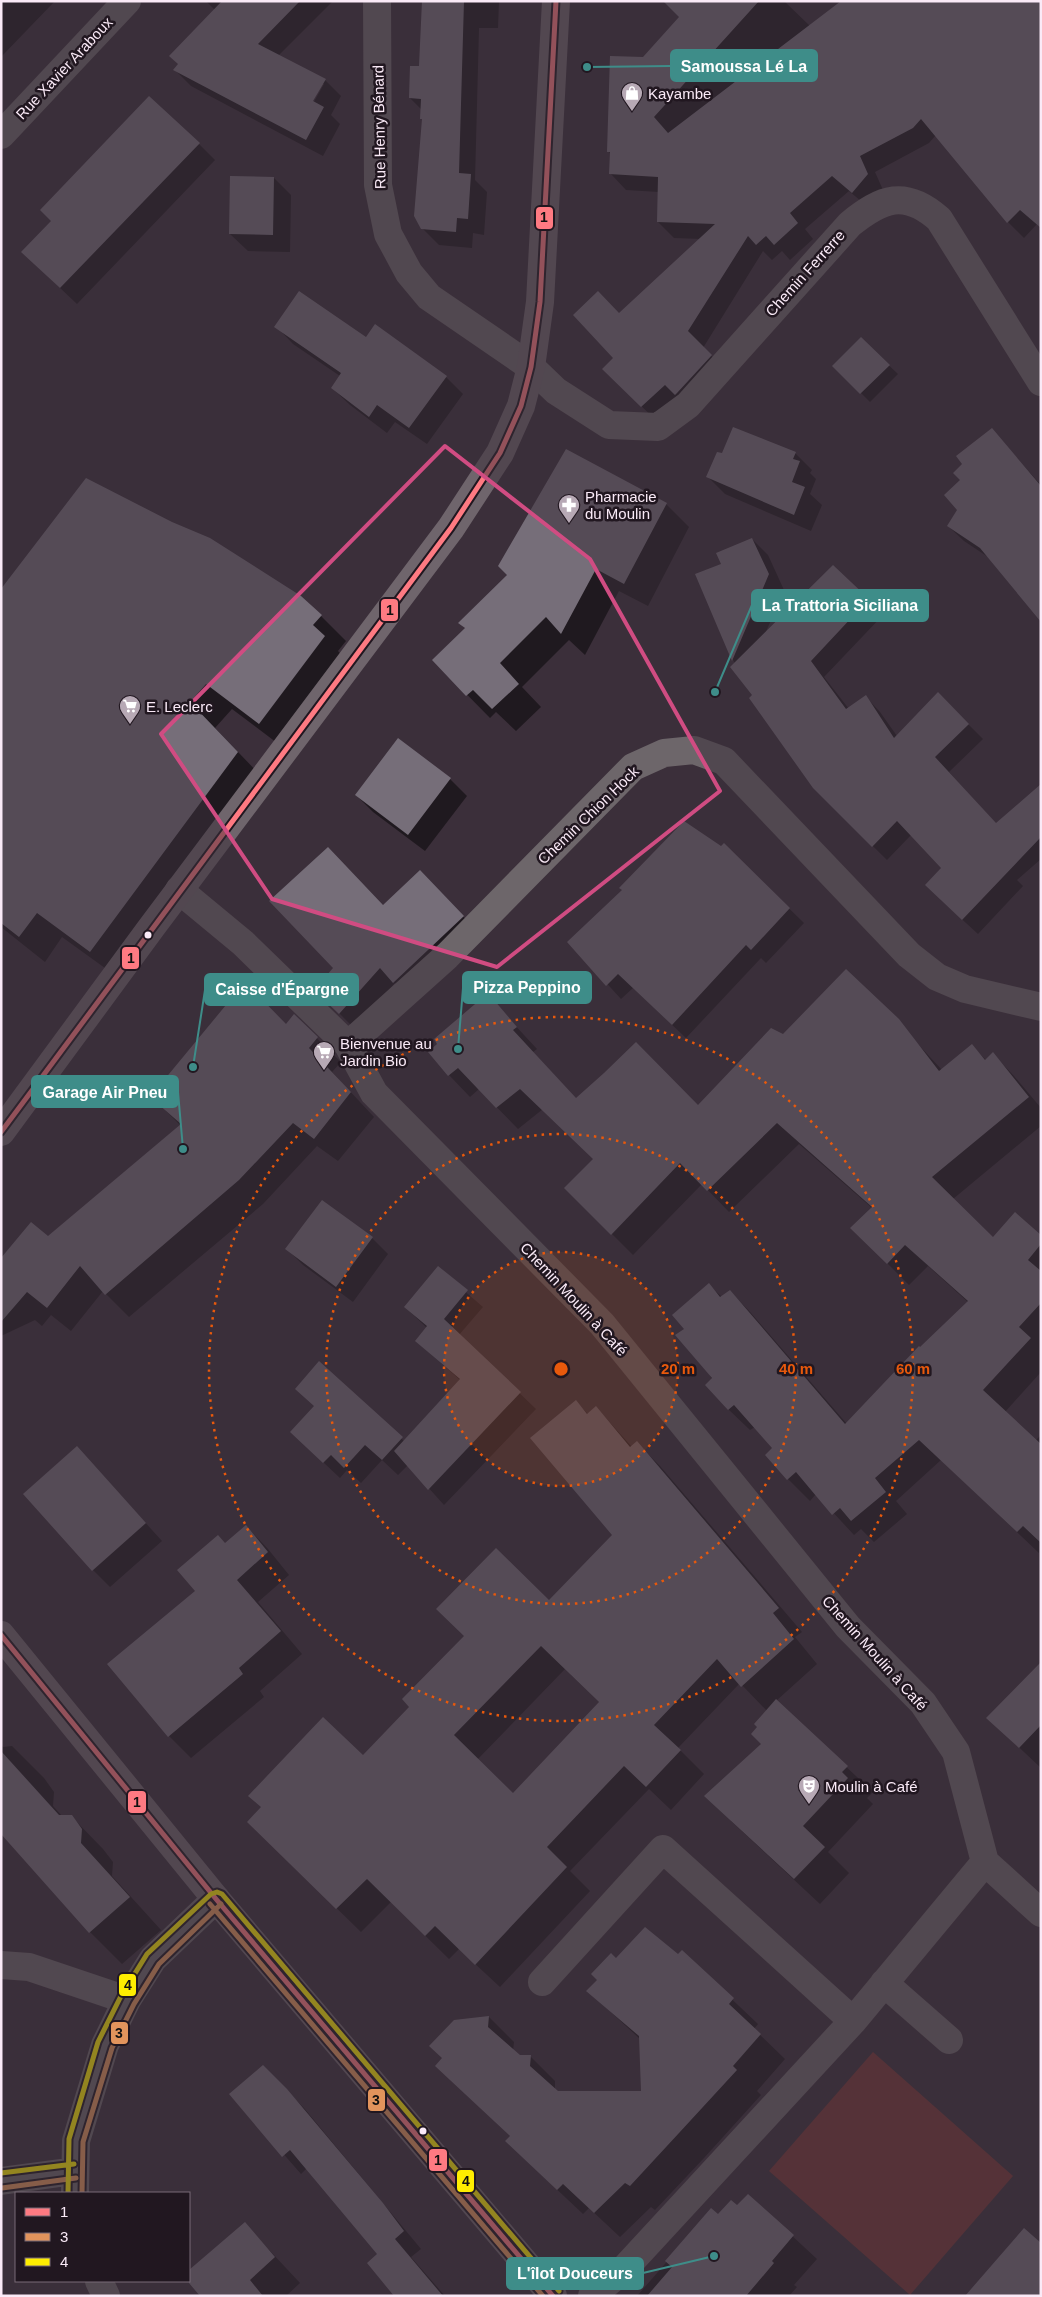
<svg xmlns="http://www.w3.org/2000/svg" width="1042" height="2297" viewBox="0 0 1042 2297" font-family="Arial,sans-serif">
	<rect width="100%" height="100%" fill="#3b2f3a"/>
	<!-- green -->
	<path fill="#753635" d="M873 2052 1013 2176 910 2295 769 2171Z"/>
	<!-- shadow -->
	<path fill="#0007" fill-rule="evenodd" d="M1 1H55L1 57Z
		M206 1H333L278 56 325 80 341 96 331 115 340 124 323 156 191 86 175 70 215 10ZM321 84H324L311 107 309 105Z
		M423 1H499L498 28H479L475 180 487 192 484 235 473 233 472 248 439 245 422 228 423 120 422 110 410 98 420 67Z
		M683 1H784L810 26 1041 13V228L1037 224 1024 238 1008 222 936 135 929 143 875 172 883 190 868 207 849 191 805 229 813 239 790 260 782 251 772 260 763 251 703 348 727 371 658 422 619 385 615 358 619 314 702 239 674 238 658 222 659 192 626 190 611 174V154L608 151 643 58 680 17Z
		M199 144 215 160 77 304 39 268Z
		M274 178 291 195 290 252 248 251 230 234Z
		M276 326 367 339 446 377 463 394 427 444 395 422 387 433 350 405 332 388 340 376 293 344Z
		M861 339 898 374 870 402 834 366Z
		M992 430 1041 485V620L991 559 964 541 948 526 959 510 964 465Z
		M795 453 812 470 810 473 816 479 810 494 822 505 811 531 725 494 708 477Z
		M666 504 689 527 648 606 619 591 585 655 569 640 522 687 541 707 516 731 496 712 490 718 434 661 466 629 460 623 509 575Z
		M752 539 768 555 784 590 765 634 833 567 883 615 824 677 849 709 866 697 880 712 897 736 938 694 983 739 949 772 996 824 1041 786V859L1017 880 1023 886 978 934 941 900 943 868 912 834 887 860 814 788 754 695 733 660 696 575 723 564Z
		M1 591 321 616 346 641 338 651 349 663 285 749 232 709 215 728 263 778 116 976 62 937 45 962 1 927Z
		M450 779 467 796 425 851 373 812 356 795Z
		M724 845 804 923 766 963 761 958 686 1038 633 988 621 999 569 942Z
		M435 887 478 932 409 997 395 983 354 1028 316 990 383 906Z
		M487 995 537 1049 533 1052 576 1099 699 1107 783 1035 916 1042 942 1070 972 1046 986 1060 993 1054 1014 1076 1041 1108V1126L953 1199 993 1239 1041 1236V1372L1005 1412 1035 1441 1041 1435 1039 1553 941 1460 896 1501 907 1514 874 1542 861 1529 854 1535 816 1494 810 1501 788 1479 767 1455 774 1448 755 1427 750 1430 728 1409 685 1329 709 1285 722 1297 730 1291 751 1313 847 1424 969 1303 928 1266 909 1285 852 1228 872 1208 799 1144 729 1212 702 1184 633 1255 566 1188 594 1159 543 1109 518 1129 479 1089 470 1097 449 1075Z
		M294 1016 341 1062 332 1072 374 1117 338 1161 317 1146 263 1204 129 1317 103 1291 71 1331 51 1315 42 1326 35 1320 1 1336V1259L48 1238 181 1126 152 1097 286 1025Z
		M372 1238 388 1254 353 1302 303 1265 287 1249Z
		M438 1268 483 1307 459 1335 536 1409 444 1505 408 1465 398 1475 382 1460 361 1483 347 1470 340 1478 307 1447 315 1407 319 1363 404 1441 460 1380 416 1341 427 1328 405 1307Z
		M576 1402 588 1414 596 1407 632 1447 637 1443 660 1466 802 1632 795 1637 817 1664 776 1701 873 1792 867 1798 873 1804 828 1852 849 1873 820 1904 731 1821 763 1744 759 1727 767 1711 740 1683 678 1748 704 1774 671 1810 649 1789 570 1871 590 1891 500 1987 459 1949 449 1959 391 1902 361 1932 272 1845 363 1757 549 1602 613 1535ZM565 1669 600 1703 513 1795 477 1760Z
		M94 1466 162 1541 110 1587 93 1570Z
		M246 1526 268 1549 289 1575 258 1602 302 1654 260 1691 264 1697 191 1758 169 1736 225 1544Z
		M1041 1664V1768L1010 1739Z
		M1 1745 3 1747 12 1746 44 1778 54 1792 53 1806 62 1816H71L103 1849 113 1862 112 1876 161 1930 122 1964 90 1932 1 1831Z
		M682 1952 758 2024 754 2029 785 2059 757 2091 761 2095 704 2158 655 2210 651 2207 620 2237 589 2208 583 2214 532 2166 511 2137 436 2066 489 2017 514 2042 513 2051 519 2057 530 2056 555 2081V2090L557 2093 643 2092 640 2039 588 1991 616 1959 678 1956Z
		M280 2084 304 2108 421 2249 411 2257 445 2296H397L378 2254 307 2168 301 2174 231 2094Z
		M748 2195 817 2259 794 2285 797 2287 789 2296H746L733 2282 716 2296H637L712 2210 718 2216 737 2207Z
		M245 2224 300 2283 286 2296H202L188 2281 189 2272Z"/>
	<!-- building -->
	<path fill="#766e79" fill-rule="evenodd" d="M222 1H300L258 44 326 79 313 101 324 107 306 140 173 70 178 64 169 56Z
		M422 1H464L459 173 471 174 468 219 457 218 456 232 421 229 414 216 422 119H420L421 99 409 98 410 66H419Z
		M663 1H759L654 117 668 133 841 1H1041V228L1020 210 1007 223 921 119 913 128 860 156 868 174 852 193 832 176 790 213 798 223 774 245 766 236 756 245 748 236 688 331 712 355 677 393 675 395 665 385 641 407 602 369 613 358 573 315 598 291 619 313 715 224 657 222 658 177 609 174 610 152H607L610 56 643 57 679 17Z
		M149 96 200 143 60 288 21 252 51 221 40 210Z
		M230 176 274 177 273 235 229 234Z
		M299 291 366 337 375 324 447 376 409 428 377 405 369 417 331 388 341 373 274 327Z
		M861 337 890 365 860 394 832 366Z
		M733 427 796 452 793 459 800 461 792 482 805 487 794 515 706 477 717 452 722 453Z
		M992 428 1041 486V622L980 548 947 526 957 510 944 495 960 480 953 473 962 464 956 456Z
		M566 449 667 503 624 584 596 569 561 634 546 617 500 663 519 684 492 709 473 690 466 696 432 660 465 628 458 623 507 575 498 566Z
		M86 478 172 522 210 538 301 596 322 615 313 625 325 636 259 724 206 684 190 702 238 752 90 952 37 913 19 937 1 923V589Z
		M752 538 769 574 732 661 695 574 721 564 716 553Z
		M833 565 869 599 811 661 846 709 866 695 894 738 938 692 969 724 935 757 996 823 1041 784V837L962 920 925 885 941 868 897 821 872 847 813 788 749 698 752 695 730 667Z
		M398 738 451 778 408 835 355 795Z
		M684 821 721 846 724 843 790 908 751 950 746 945 672 1025 618 974 606 986 567 942 622 890 619 888Z
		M328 847 383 905 420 870 464 916 393 983 380 968 339 1014 314 990 333 968 269 901Z
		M846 969 899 1019 939 1071 972 1044 985 1060 993 1052 1029 1097 932 1177 993 1237 1015 1212 1041 1235V1244L1028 1260 1041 1271V1303L1019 1327 1031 1338 983 1390 1041 1444V1543L1023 1526 1017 1532 919 1440 875 1478 886 1492 851 1521 840 1508 832 1515 796 1472 787 1480 765 1455 772 1448 734 1405 728 1410 705 1385 712 1378 675 1335 684 1329 672 1315 709 1283 720 1297 730 1290 845 1424 919 1346 920 1347 968 1301 905 1245 887 1264 850 1228 872 1207 777 1123 707 1191 680 1163 611 1235 564 1188 593 1159 520 1089 496 1108 458 1068 448 1076 428 1052 437 1044 434 1039 488 993 517 1027 513 1030 576 1098 604 1073 636 1042 698 1105 771 1028 783 1034Z
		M245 982 286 1024 294 1014 318 1037 309 1048 351 1092 314 1139 293 1123 239 1180 105 1295 80 1266 47 1308 27 1292 1 1322V1258L31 1222 48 1236 181 1124 150 1097Z
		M322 1200 373 1237 336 1287 285 1249Z
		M438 1266 468 1290 444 1319 521 1392 428 1490 394 1451 460 1379 415 1341 427 1326 404 1307Z
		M319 1361 403 1437 382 1460 365 1445 344 1468 331 1455 323 1463 290 1432 314 1406 295 1389Z
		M576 1400 587 1414 596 1406 630 1447 637 1441 779 1608 773 1613 794 1639 741 1687 717 1659 654 1725 681 1750 646 1787 624 1766 547 1847 567 1867 475 1965 435 1926 425 1936 367 1879 336 1909 247 1822 261 1807 248 1796 323 1717 363 1755 409 1707 402 1699 464 1636 436 1609 496 1548 549 1600 612 1535 530 1438ZM541 1646 599 1702 513 1793 454 1735Z
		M77 1446 146 1523 92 1571 23 1494Z
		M246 1525 268 1552 237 1580 281 1631 239 1668 243 1674 168 1737 107 1664 195 1591 177 1570 218 1535 225 1543Z
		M1041 1662V1725L1019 1748 986 1718Z
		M776 1699 848 1766 842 1772 848 1778 803 1826 825 1847 794 1879 704 1796 761 1744 751 1734 757 1727 754 1724Z
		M1 1751 59 1815H72L82 1829 81 1843 130 1897 89 1933 1 1834Z
		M645 1927 678 1954 682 1950 734 1998 729 2004 761 2034 733 2066 737 2070 679 2133 630 2186 625 2183 594 2213 563 2184 557 2190 505 2141 510 2136 435 2066 442 2058 429 2046 454 2020 489 2016 488 2027 520 2055H531L530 2066 558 2091H641L639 2036 586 1991 597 1980 591 1974 611 1953 616 1958Z
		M263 2065 287 2089 383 2203 404 2231 395 2239 443 2296H394L367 2263 377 2254 290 2150 282 2157 229 2094Z
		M748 2194 794 2235 772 2261 774 2263 746 2296H647L672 2267 665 2261 711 2208 718 2214 731 2200 737 2205Z
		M245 2222 275 2257 250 2280 263 2296H200L189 2283V2270Z
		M1024 2228 1041 2243V2296H965Z"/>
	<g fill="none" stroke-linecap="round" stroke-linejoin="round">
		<!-- minor -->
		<path stroke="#6d666a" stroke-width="28" d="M377 1 378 185 388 234 409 273 429 297 531 367 556 391 609 425 658 427 688 405 850 224C882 198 905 189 939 219L1041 382
			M1 135 127 1
			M179 890 243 943 348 1045 374 1093 602 1324 848 1627 923 1703 956 1752 985 1862 1041 1913
			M348 1045 447 956 633 767 664 753 694 750 724 761 909 955 937 977 965 989 1041 1007
			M1 1965 29 1967 127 2000
			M542 1982 663 1849 853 2021
			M884 1983 949 2040
			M1 2181 75 2171
			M75 2193 76 2141 105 2045 127 2000 153 1959 216 1899
			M99 2281 106 2296
			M592 2296 625 2268 853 2021 985 1862"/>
		<!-- major -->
		<path stroke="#6f656c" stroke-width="28" d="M1 1132 151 928 451 528 500 453 521 406 531 367 540 302 556 1
			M1 1635 216 1899 553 2296"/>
		<!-- bus-1 casing -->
		<g stroke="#211720" stroke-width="9">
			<path id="bus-1" d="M1 1132 451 528 500 453 521 406 531 367 540 302 556 1
				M1 1635 216 1899 553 2296"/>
		</g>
		<!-- bus-2 casing -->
		<g stroke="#211720" stroke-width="9">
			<path id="bus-2" d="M210 1904 543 2296
				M2 2188 76 2178
				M82 2193 83 2142 112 2048 134 2004 159 1964 221 1904"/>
		</g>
		<!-- bus-3 casing -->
		<g stroke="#211720" stroke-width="9">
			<path id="bus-3" d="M1 2173 74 2164
				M68 2193 69 2139 98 2042 121 1996 147 1954 211 1894 217 1892 222 1894 559 2291"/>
		</g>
		<!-- bus-1 -->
		<use href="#bus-1" stroke="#fe7a82" stroke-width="5"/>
		<!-- bus-2 -->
		<use href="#bus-2" stroke="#e2945c" stroke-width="5"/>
		<!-- bus-3 -->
		<use href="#bus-3" stroke="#ffed00" stroke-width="5"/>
	</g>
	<!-- marked area -->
	<path d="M0 0H1042V2297H0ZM445 446 590 559 720 791 497 967 272 899 161 734Z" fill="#3b2f3a" fill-opacity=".55" fill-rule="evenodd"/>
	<path fill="none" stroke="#d04c82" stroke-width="4" stroke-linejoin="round" d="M445 446 590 559 720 791 497 967 272 899 161 734Z"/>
	<!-- distance rings -->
	<circle cx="561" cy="1369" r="117" fill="#e8590c" fill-opacity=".12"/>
	<g fill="none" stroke="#e8590c" stroke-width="2.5" stroke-dasharray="2.5 5">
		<circle cx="561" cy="1369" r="117"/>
		<circle cx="561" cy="1369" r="235"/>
		<circle cx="561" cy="1369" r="352"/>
	</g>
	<!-- icons -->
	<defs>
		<g id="shop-pin" transform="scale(1.125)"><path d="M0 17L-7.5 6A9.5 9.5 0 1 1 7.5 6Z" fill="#b7a9b5" stroke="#211720"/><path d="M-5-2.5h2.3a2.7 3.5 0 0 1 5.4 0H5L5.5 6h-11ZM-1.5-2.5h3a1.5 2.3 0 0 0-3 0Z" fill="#fff"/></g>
		<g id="pharmacy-pin" transform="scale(1.125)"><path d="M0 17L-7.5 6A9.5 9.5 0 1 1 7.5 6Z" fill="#b7a9b5" stroke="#211720"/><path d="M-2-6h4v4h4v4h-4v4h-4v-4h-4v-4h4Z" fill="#fff"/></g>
		<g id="supermarket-pin" transform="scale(1.125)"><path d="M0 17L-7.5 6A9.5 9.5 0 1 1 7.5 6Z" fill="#b7a9b5" stroke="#211720"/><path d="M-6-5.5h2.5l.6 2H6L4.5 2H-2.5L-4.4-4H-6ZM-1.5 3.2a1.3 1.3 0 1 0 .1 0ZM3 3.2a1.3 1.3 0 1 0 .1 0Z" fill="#fff"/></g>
		<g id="theatre-pin" transform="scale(1.125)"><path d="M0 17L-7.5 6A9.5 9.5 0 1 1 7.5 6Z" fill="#b7a9b5" stroke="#211720"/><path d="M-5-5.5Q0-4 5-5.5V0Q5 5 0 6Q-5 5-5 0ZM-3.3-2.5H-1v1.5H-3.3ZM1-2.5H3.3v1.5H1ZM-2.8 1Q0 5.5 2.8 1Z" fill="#fff"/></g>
	</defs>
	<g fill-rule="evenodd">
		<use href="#shop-pin" x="632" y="93"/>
		<use href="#pharmacy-pin" x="569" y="505"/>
		<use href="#supermarket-pin" x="130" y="706"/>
		<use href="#supermarket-pin" x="324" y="1052"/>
		<use href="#theatre-pin" x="809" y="1786"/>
	</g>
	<!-- markers -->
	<g fill="#faeaf7" stroke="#211720" stroke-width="2">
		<circle cx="148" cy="935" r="4.5"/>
		<circle cx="423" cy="2131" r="4.5"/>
	</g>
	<g text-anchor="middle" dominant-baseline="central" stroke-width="5" stroke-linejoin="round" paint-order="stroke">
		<!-- street labels -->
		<g font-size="15" fill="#faeaf7" stroke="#211720">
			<text transform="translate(64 68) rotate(-47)">Rue Xavier Araboux</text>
			<text transform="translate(379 127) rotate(-91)">Rue Henry Bénard</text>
			<text transform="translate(805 273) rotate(-48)">Chemin Ferrerre</text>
			<text transform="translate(588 815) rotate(-44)">Chemin Chion Hock</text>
			<text transform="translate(574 1299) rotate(47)">Chemin Moulin à Café</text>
			<text transform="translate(875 1653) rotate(48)">Chemin Moulin à Café</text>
		</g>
		<!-- poi labels -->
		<g font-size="15" fill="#faeaf7" stroke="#211720" text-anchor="start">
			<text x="648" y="93">Kayambe</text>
			<text x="585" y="496">Pharmacie<tspan x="585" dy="17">du Moulin</tspan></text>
			<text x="146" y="706">E. Leclerc</text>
			<text x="340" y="1043">Bienvenue au<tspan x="340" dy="17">Jardin Bio</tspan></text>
			<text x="825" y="1786">Moulin à Café</text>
		</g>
	</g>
	<circle cx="561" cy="1369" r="8" fill="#e8590c" stroke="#211720" stroke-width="2.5"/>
	<g font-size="15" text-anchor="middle" font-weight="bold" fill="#e8590c" stroke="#211720" stroke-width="5" stroke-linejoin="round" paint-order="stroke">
		<text x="678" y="1374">20 m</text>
		<text x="796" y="1374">40 m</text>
		<text x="913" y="1374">60 m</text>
	</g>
	<!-- callouts -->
	<path fill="none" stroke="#3e8d89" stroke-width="2" d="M587 67L671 66M715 692L752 605M458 1049L463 988M193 1067L205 990M183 1149L178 1092M714 2256L643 2273"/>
	<g fill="#3e8d89" stroke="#211720" stroke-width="2">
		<circle cx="587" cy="67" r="5"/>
		<circle cx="715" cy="692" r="5"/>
		<circle cx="458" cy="1049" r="5"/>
		<circle cx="193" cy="1067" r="5"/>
		<circle cx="183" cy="1149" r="5"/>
		<circle cx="714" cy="2256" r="5"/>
	</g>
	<g fill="#3e8d89" stroke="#3e8d89" stroke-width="2">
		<rect x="671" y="50" width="146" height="31" rx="5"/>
		<rect x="752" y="590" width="176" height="31" rx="5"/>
		<rect x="463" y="972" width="128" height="31" rx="5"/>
		<rect x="205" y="974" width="153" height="31" rx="5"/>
		<rect x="32" y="1076" width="146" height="31" rx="5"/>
		<rect x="507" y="2258" width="136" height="31" rx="5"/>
	</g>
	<g font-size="16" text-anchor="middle" font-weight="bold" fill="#fff">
		<text x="744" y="72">Samoussa Lé La</text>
		<text x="840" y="611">La Trattoria Siciliana</text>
		<text x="527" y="993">Pizza Peppino</text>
		<text x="282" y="995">Caisse d'Épargne</text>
		<text x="105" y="1098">Garage Air Pneu</text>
		<text x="575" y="2279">L'îlot Douceurs</text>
	</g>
	<g stroke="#211720" stroke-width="2">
		<rect x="535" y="206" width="19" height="24" rx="5" fill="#fe7a82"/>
		<rect x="380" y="598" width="19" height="24" rx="5" fill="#fe7a82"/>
		<rect x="121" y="946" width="19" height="24" rx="5" fill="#fe7a82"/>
		<rect x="127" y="1790" width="20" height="24" rx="5" fill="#fe7a82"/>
		<rect x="118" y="1973" width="19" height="24" rx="5" fill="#ffed00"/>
		<rect x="110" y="2021" width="19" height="24" rx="5" fill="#e2945c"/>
		<rect x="367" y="2088" width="19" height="24" rx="5" fill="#e2945c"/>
		<rect x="428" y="2148" width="20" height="24" rx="5" fill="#fe7a82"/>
		<rect x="456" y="2169" width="19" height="24" rx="5" fill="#ffed00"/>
	</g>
	<g font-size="14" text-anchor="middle" font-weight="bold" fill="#111">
		<text x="544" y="222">1</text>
		<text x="390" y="615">1</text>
		<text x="131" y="963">1</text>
		<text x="137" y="1807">1</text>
		<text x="128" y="1990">4</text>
		<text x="119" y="2038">3</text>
		<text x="376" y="2105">3</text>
		<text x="438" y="2165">1</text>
		<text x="466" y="2186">4</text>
	</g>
	<!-- border -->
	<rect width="1042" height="2297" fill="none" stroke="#faeaf7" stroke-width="5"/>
	<!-- legend -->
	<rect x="15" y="2192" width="175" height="90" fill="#211720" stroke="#786b76"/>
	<rect x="25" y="2208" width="25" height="8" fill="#fe7a82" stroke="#786b76"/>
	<text x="60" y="2217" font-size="15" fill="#faeaf7">1</text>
	<rect x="25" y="2233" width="25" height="8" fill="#e2945c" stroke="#786b76"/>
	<text x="60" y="2242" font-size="15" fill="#faeaf7">3</text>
	<rect x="25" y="2258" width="25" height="8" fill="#ffed00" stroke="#786b76"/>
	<text x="60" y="2267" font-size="15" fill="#faeaf7">4</text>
</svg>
